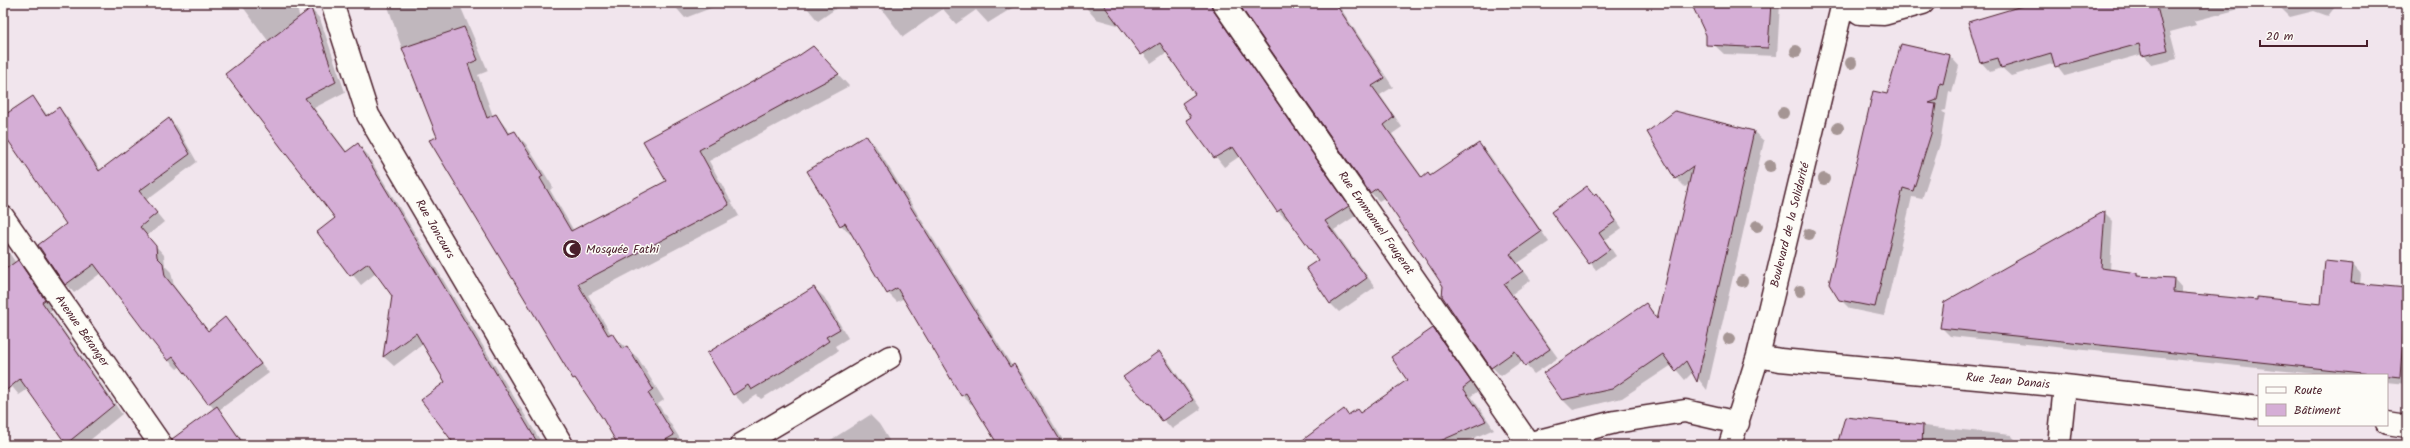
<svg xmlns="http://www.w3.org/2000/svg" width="2410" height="448" viewBox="0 0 2410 448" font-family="Kalam,sans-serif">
	<rect width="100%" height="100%" fill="#f1e5ed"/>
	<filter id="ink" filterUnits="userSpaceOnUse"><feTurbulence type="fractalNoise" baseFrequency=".025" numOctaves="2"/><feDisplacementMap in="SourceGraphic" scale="8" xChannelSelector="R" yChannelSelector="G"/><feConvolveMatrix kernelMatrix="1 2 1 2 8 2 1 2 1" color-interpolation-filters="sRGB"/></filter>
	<g filter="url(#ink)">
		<!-- shadow -->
		<path fill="#0003" d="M240 3H295L300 18 311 9 320 19 345 92 314 108 347 152 358 145 367 154 543 445H457L446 382 423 344 394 366 384 357 393 296 376 273 361 285 318 232 336 218 269 42Z
			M387 3H459L488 71 478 75 493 116 496 115 511 134 515 133 526 144 553 187 550 190 574 231 667 181 645 142 824 59 849 86 709 161 739 216 588 295 611 334 638 358 664 400 658 404 684 445H620L581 385 574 378 438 137 399 40Z
			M672 3H724L685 18Z
			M803 3H844L818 21Z
			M877 3H1015L1017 5 988 23 976 10 956 24 943 9 903 37Z
			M1082 3H1224L1220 7 1221 20 1357 215 1334 230 1375 287 1339 312 1330 303 1320 260 1289 218 1287 220 1278 211 1240 156 1224 167 1188 121 1192 117 1196 94 1167 52 1151 63 1121 26 1096 19Z
			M1239 3H1337L1393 87 1380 95 1402 127 1392 134 1423 178 1431 177 1479 144 1488 153 1549 242 1518 263 1531 280 1512 294 1558 358 1534 374 1522 361 1501 376 1492 367 1443 296 1444 286 1384 198 1379 201 1370 192Z
			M1717 3H1780L1777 56 1724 54 1709 40Z
			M2037 3H2262L2194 21 2196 25 2170 32 2177 59 2152 65 2143 54 2065 76 2055 63 2011 76 2002 68 1990 72 1981 62Z
			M2279 3H2338L2328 16 2314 11 2290 17 2281 8Z
			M1902 45 1950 56 1959 66 1952 93 1949 92 1946 110 1942 111 1945 114 1940 144 1922 199 1912 197 1884 316 1850 309 1840 299Z
			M33 97 48 116 59 108 67 117 101 171 169 119 177 127 197 162 146 200 164 222 147 236 164 255 165 266 171 272 174 286 209 332 225 319 269 373 219 410 246 445H173L214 409 181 366 177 369 169 361 101 273 74 293 66 284 68 224 3 131V105L9 113Z
			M1676 112 1754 132 1764 141 1707 390 1693 372 1685 380 1672 365 1622 398 1573 410 1563 400 1545 373 1646 304 1658 317 1689 184 1685 187 1676 178Z
			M866 136 875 145 1012 366 1014 365 1023 374 1066 445H999L974 403 971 404 962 395 904 298 897 302 888 293 852 233 850 234 841 225Z
			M1587 187 1603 201 1622 228 1605 240 1616 256 1596 270 1552 212Z
			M2105 213 2113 221 2110 270 2137 274 2140 277 2174 279 2182 288V294L2322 305 2353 265 2361 274 2360 285 2407 289V384L2387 382V375H2323L1950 336 1941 327 1944 304Z
			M3 244 16 263 18 262 26 270 53 309 50 311 122 414 84 445H69L28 389 19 395 3 376Z
			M814 288 824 297 848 338 835 346 838 351 799 376 761 399 757 395 743 404 734 394Z
			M1433 329 1441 338 1478 391 1471 396 1494 429 1458 445H1326L1344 410 1349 415 1361 414 1409 381Z
			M1159 352 1168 361 1201 409 1172 429 1148 403Z
			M870 415 879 424 892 445H823Z
			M1846 418 2011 435 2020 445H1838Z
			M2075 441 2110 445H2075Z"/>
		<!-- building -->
		<path fill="#d5aed6" stroke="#4a1f2b" d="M1102 3H1211L1213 10 1349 206 1325 221 1367 278 1330 304 1306 268 1318 260 1281 209 1277 212 1233 147 1214 158 1186 120 1191 117 1182 103 1195 94 1160 43 1141 55Z
			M1238 3H1335L1385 78 1372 86 1394 117 1384 125 1422 178 1428 173 1430 176 1479 143 1541 232 1510 254 1523 271 1504 284 1550 349 1525 366 1515 351 1491 368 1442 296 1443 286 1397 217 1377 188 1370 193Z
			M1691 3H1771L1768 48 1706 45V35Z
			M2032 3H2156L2168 50 2142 56 2139 44 2055 67 2051 53 2001 68 1998 58 1980 63 1968 22Z
			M311 8 336 82 305 98 346 152 358 143 539 445H455L421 400 445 382 416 333 383 357 392 296 368 263 350 276 317 232 335 218 225 74Z
			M464 27 478 60 468 64 487 118 496 114 508 134 515 131 543 176 540 178 571 231 666 181 643 141 791 61 813 46 839 74 699 150 729 205 578 284 608 335 612 333 622 349 627 346 653 389 648 393 674 435 657 445H618L603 419 575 378 573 379 429 140 437 137 402 48Z
			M1901 44 1950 55 1943 84 1940 83 1937 100 1929 103 1936 104 1931 134 1913 191 1903 188 1875 307 1839 300 1829 284 1873 91 1887 94Z
			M33 96 46 116 59 107 99 171 169 118 190 154 139 191 157 213 140 227 156 246 157 257 163 263 165 276 208 331 225 317 261 364 208 404 173 357 168 361 152 341 94 264 65 285 38 245 66 224 3 133V116Z
			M1675 111 1754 131 1697 382 1686 361 1675 371 1663 354 1612 389 1562 400 1543 373 1646 303 1657 319 1693 166 1675 179 1647 132Z
			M866 135 1010 367 1014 364 1063 445H998L966 393 961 396 897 288 887 294 845 223 840 226 807 171Z
			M1587 186 1594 195 1596 193 1616 221 1599 233 1610 249 1589 264 1551 212Z
			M2105 211 2101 268 2137 273V276L2174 278 2173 292 2257 300V297L2321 304 2325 261 2353 264 2351 283 2407 288 2400 377 1940 328 1944 302Z
			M18 260 45 300 42 302 114 405 66 444 20 379 3 393V271Z
			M814 287 840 329 826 337 829 341 790 367 751 390 748 385 733 395 707 353Z
			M1433 328 1471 382 1463 388 1486 421 1431 445H1296L1344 409 1348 415 1357 409 1360 413 1407 380 1391 357Z
			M1159 351 1193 400 1162 421 1149 403 1148 404 1123 377Z
			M217 406 244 445H173L172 439Z
			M1845 417 1923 425 1922 445H1837Z"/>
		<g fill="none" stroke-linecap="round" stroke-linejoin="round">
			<!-- minor casing -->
			<g stroke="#4a1f2b" stroke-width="25">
				<path id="minor" d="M332 3 368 115 562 445
					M1223 3 1528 443
					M1847 3 1860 13 1884 14 1923 3
					M3 217 161 445
					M1758 356 1780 360 2065 386 2259 408
					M2387 423 2407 426
					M741 445 890 357
					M1523 445 1615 422 1685 411 1738 423
					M1730 445 1758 356 1843 3
					M2059 445 2065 386"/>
			</g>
			<!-- minor -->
			<use href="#minor" stroke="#fdfcf7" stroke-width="22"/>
		</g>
		<!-- trees -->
		<g fill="#a59594">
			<circle cx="1796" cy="51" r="6"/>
			<circle cx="1851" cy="63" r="6"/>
			<circle cx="1783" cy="113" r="6"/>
			<circle cx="1838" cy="128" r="6"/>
			<circle cx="1770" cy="166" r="6"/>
			<circle cx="1824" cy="179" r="6"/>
			<circle cx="1757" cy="226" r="6"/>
			<circle cx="1809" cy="234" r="6"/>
			<circle cx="1742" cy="281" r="6"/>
			<circle cx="1800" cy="291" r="6"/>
			<circle cx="1729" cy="339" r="6"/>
		</g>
	</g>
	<!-- icons -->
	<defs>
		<g id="mosque-disc" transform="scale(1)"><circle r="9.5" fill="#4a1f2b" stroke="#fdfcf7"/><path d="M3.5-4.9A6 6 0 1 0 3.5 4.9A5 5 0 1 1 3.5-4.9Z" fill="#fff"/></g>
	</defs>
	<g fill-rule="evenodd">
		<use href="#mosque-disc" x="572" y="249"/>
	</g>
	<g text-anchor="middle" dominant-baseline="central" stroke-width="3" stroke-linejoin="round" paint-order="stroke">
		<!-- street labels -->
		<g font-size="12" fill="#4a1f2b" stroke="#fdfcf7">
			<text transform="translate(1376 223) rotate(55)">Rue Emmanuel Fougerat</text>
			<text transform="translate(1790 225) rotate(-76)">Boulevard de la Solidarité</text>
			<text transform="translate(435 229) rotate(60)">Rue Joncours</text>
			<text transform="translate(82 331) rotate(55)">Avenue Béranger</text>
			<text transform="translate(2008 381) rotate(5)">Rue Jean Danais</text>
		</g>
		<!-- poi labels -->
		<g font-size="12" fill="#4a1f2b" stroke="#fdfcf7" text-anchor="start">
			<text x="586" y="249">Mosquée Fathi</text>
		</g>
	</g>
	<!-- margin -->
	<rect width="2410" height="448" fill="none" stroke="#fdfcf7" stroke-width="16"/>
	<rect x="8" y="8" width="2394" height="432" fill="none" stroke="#4a1f2b" stroke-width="1.5" filter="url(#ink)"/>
	<!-- legend -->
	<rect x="2258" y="374" width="130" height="52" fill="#fdfcf7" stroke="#b5a4a5"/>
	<rect x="2266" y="387" width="20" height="6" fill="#fdfcf7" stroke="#b5a4a5"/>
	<text x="2294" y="394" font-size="12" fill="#4a1f2b">Route</text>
	<rect x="2266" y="404" width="20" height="12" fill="#d5aed6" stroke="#b5a4a5"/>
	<text x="2294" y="414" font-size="12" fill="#4a1f2b">Bâtiment</text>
	<!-- scale -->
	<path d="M2260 40v6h107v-6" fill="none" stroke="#4a1f2b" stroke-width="2"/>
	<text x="2266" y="40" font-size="12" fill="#4a1f2b" stroke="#fdfcf7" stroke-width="3" paint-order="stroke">20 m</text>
</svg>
